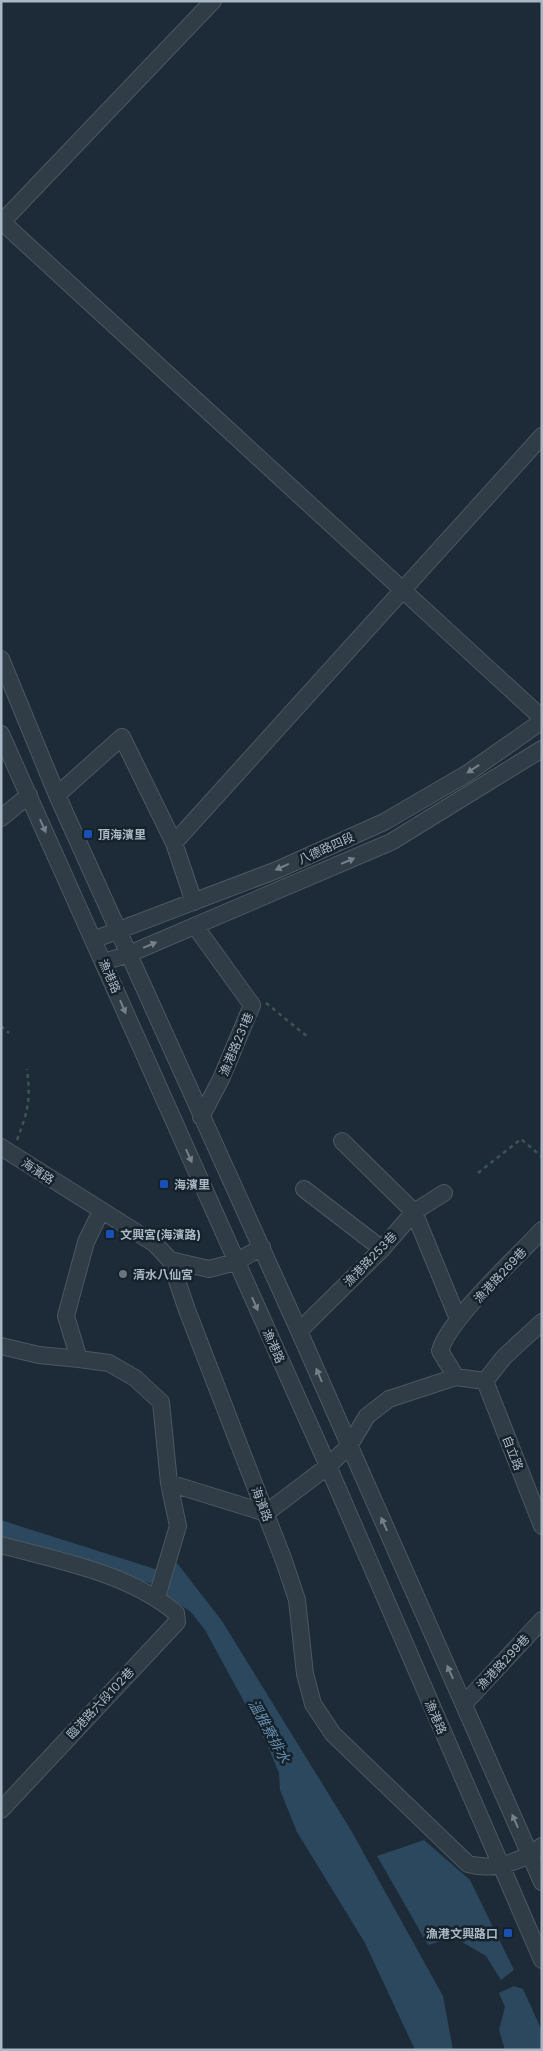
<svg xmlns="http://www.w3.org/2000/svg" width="543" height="2051" viewBox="0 0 543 2051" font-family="Inter,'Noto Sans TC',sans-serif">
	<rect width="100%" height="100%" fill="#1c2b37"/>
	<!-- water -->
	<path fill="#2c485e" d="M177 1563 222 1621 352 1832 443 1996 453 2050H415L365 1943 297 1832 280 1790 279 1773 266 1742 205 1630 191 1612 166 1595 174 1564Z
		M424 1840 470 1880 514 1970 501 1980 486 1956 462 1942 443 1935 438 1942 428 1945 377 1856Z
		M514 1986 523 1989 542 2031V2050H505L499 2030 505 2007 499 1993Z"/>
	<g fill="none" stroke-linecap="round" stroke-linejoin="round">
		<!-- canal -->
		<path stroke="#2c485e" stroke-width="15" d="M1 1528 174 1583"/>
		<!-- minor casing -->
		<g stroke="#4b5862" stroke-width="18">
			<path id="minor" d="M1 221 542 718
				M1 223 213 1
				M1 659 57 795 299 1331 542 1882
				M1 734 328 1466 542 1960
				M57 795 122 737 174 843 194 902
				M1 818 29 795
				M174 843 542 436
				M195 926 252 1005 221 1079 201 1117
				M93 940 277 870 384 822 468 773 542 721
				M104 962 129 954 391 842 542 749
				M342 1141 414 1212 458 1319
				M1 1147 155 1244 170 1260 187 1310 284 1561 297 1600 305 1674 313 1704 333 1734 468 1864C494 1871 521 1862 542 1846
				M304 1189 382 1249
				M101 1211 86 1242 66 1316 79 1359 109 1363 135 1378 161 1402 169 1483 178 1526 157 1597
				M170 1260 209 1269 236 1262 262 1247
				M299 1331 382 1249 414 1212 444 1193
				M1 1346 39 1355 79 1359
				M456 1377 440 1351C448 1320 517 1257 542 1230
				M485 1381 542 1526
				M485 1381 504 1357 542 1322
				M169 1483 266 1513
				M266 1513 328 1466 349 1446 367 1416 389 1399 456 1377 485 1381
				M1 1545C60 1561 128 1573 176 1613L177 1622 1 1810
				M464 1704 542 1620"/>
		</g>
		<!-- path -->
		<path stroke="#3c5454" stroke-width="2.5" stroke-dasharray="4 4" stroke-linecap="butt" d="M266 1003 309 1038
			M1 1026 9 1033
			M17 1140C28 1111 31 1100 27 1069
			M478 1173 521 1139 542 1157"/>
		<!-- minor -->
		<use href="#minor" stroke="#303d47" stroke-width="16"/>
	</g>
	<!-- one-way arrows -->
	<defs><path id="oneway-solid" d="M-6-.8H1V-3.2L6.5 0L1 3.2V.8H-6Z" transform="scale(1.25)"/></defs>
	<g fill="#73818c">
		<use href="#oneway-solid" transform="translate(473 769) rotate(146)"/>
		<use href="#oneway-solid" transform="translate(43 826) rotate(66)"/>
		<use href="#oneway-solid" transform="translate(348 861) rotate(-23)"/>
		<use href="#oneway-solid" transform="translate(282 867) rotate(156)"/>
		<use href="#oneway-solid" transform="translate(150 945) rotate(-23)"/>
		<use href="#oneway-solid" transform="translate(123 1007) rotate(67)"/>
		<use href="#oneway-solid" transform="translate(189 1156) rotate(66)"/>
		<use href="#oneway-solid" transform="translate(255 1304) rotate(66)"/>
		<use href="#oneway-solid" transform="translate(319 1375) rotate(-113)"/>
		<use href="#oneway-solid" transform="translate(384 1524) rotate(-114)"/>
		<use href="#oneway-solid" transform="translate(450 1672) rotate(-114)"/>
		<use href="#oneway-solid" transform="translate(515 1821) rotate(-114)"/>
	</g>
	<!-- markers -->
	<g fill="#1a4fb4" stroke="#16222b" stroke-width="2">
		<rect x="83" y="829" width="10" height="10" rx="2.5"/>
		<rect x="159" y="1179" width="10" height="10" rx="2.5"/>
		<rect x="105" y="1229" width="10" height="10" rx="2.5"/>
		<rect x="503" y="1928" width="10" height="10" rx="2.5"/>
	</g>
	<circle fill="#6b7280" stroke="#16222b" stroke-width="2" cx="123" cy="1274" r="5"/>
	<g text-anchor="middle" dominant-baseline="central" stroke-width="5" stroke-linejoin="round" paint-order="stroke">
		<!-- poi labels -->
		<g font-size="12" font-weight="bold" fill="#a9b8c5" stroke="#16222b" text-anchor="start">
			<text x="98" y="834">頂海濱里</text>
			<text x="174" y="1184">海濱里</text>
			<text x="120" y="1234">文興宮(海濱路)</text>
			<text x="133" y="1274">清水八仙宮</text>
			<text x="498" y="1933" text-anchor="end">漁港文興路口</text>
		</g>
		<!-- street labels -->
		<g font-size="12" fill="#a9b8c5" stroke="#16222b">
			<text transform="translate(326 848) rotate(-24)">八德路四段</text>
			<text transform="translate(110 976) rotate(66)">漁港路</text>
			<text transform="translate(236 1044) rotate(-67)">漁港路231巷</text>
			<text transform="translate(38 1171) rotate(33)">海濱路</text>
			<text transform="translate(370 1259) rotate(-46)">漁港路253巷</text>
			<text transform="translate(500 1275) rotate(-47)">漁港路269巷</text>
			<text transform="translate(274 1346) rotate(66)">漁港路</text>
			<text transform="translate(513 1453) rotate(69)">自立路</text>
			<text transform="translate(262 1504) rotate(69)">海濱路</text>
			<text transform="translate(503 1662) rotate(-47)">漁港路299巷</text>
			<text transform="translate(100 1703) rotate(-47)">臨港路六段102巷</text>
			<text transform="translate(436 1717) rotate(67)">漁港路</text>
		</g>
		<!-- water labels -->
		<g font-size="14" font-style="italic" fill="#668dac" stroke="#16222b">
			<text transform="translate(270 1731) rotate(61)">溫雅寮排水</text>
		</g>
	</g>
	<!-- border -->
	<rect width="543" height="2051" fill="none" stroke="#a9b8c5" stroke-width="5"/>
</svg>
